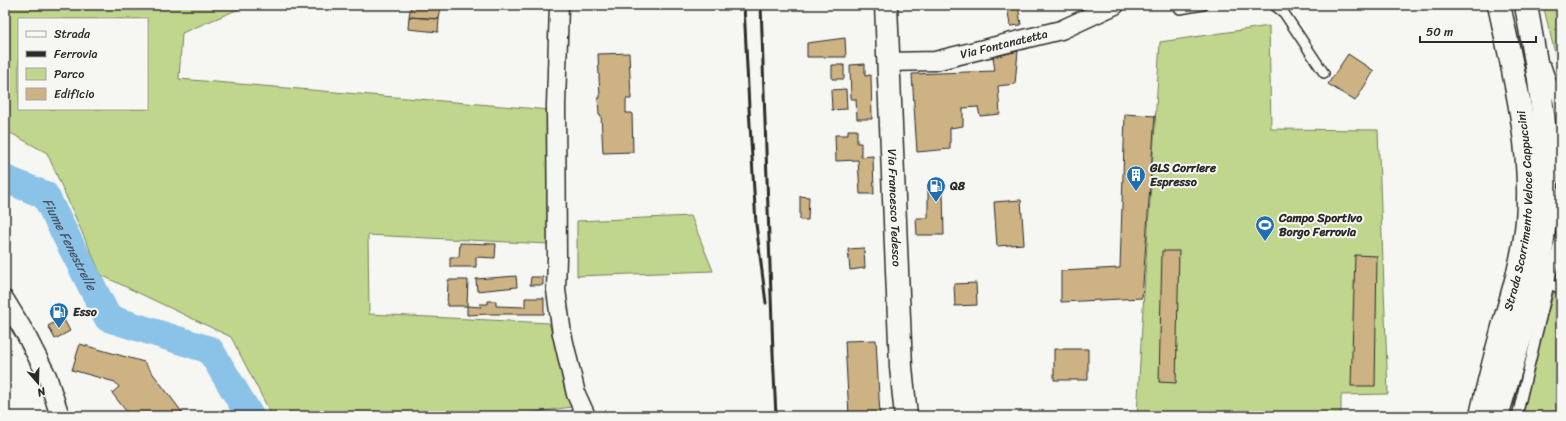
<svg xmlns="http://www.w3.org/2000/svg" width="1566" height="421" viewBox="0 0 1566 421" font-family="Sriracha,sans-serif">
	<rect width="100%" height="100%" fill="#f6f6f2"/>
	<filter id="ink" filterUnits="userSpaceOnUse"><feTurbulence type="fractalNoise" baseFrequency=".025" numOctaves="2"/><feDisplacementMap in="SourceGraphic" scale="8" xChannelSelector="R" yChannelSelector="G"/><feConvolveMatrix kernelMatrix="1 2 1 2 8 2 1 2 1" color-interpolation-filters="sRGB"/></filter>
	<g filter="url(#ink)">
		<!-- green -->
		<path fill="#c0d68c" stroke="#76805c" fill-rule="evenodd" d="M5 5H236L239 9 182 33 179 79 550 110 548 244 368 235 369 314 549 323 572 407 508 416H272L231 337 101 275 47 153 5 130ZM19 19H147V109H19Z
			M1543 5H1561V77Z
			M1269 26 1271 129 1378 130 1388 394 1341 395V416H1137C1143 291 1153 166 1160 42Z
			M691 216 713 271 577 276V221Z
			M1561 270V416H1516L1560 273Z"/>
		<g fill="none" stroke-linecap="round" stroke-linejoin="round">
			<!-- river -->
			<path stroke="#8ac2e8" stroke-width="28" id="s1" d="M5 179 45 195 108 318 210 350 250 416"/>
		</g>
		<!-- building -->
		<path fill="#cdb283" stroke="#2b2b2b" d="M411 5H460V8L441 7 439 19 409 17Z
			M1007 5H1018L1021 25 1010 26Z
			M409 17 439 19 438 32 408 29Z
			M845 38 846 57H807V43Z
			M1018 51 1015 84 998 86 1000 114 980 116 978 107 963 108V126L950 128V149L917 152 912 74 995 71 993 57Z
			M629 53 631 99H626V113H632L633 152 603 153 601 115H599L598 98H600L598 54Z
			M1348 54 1374 71 1355 101 1328 84Z
			M865 64V76L871 75 872 119H857L856 99H851L850 65Z
			M832 65H844V79H832Z
			M846 89 847 109 832 110 831 90Z
			M1125 114 1155 116 1142 298 1061 302V271L1120 268Z
			M848 130H857V143H861V157L873 156 874 194H860L858 160 836 161 835 135H848Z
			M933 183H943V189H933Z
			M928 189H943L944 235H917L916 218H928Z
			M800 196 809 197 808 220H800Z
			M1021 200 1024 244 997 246 994 202Z
			M460 243 496 244 495 258 476 257V267H450V257H459Z
			M864 248 865 268 850 270 848 249Z
			M1162 251H1179L1176 383 1159 382Z
			M1355 255 1377 256 1375 386H1351Z
			M516 276 517 287 477 291 476 279Z
			M531 277H543V285H530Z
			M448 280H468L467 306H447Z
			M976 283 977 305 955 306 954 284Z
			M525 298H544V314H489L467 315V306L481 307 480 304H488V301H496V306L525 307Z
			M63 318 70 331 55 339 48 326Z
			M876 340 880 416H849L845 341Z
			M80 344 144 362 185 416H130L112 393 119 387 115 382 72 370Z
			M1054 349H1088V380H1054Z"/>
		<g fill="none" stroke-linecap="round" stroke-linejoin="round">
			<!-- lane casing -->
			<g stroke="#2b2b2b" stroke-width="12">
				<path id="lane" d="M1175 5 1180 9 1203 5
					M1274 5 1284 13 1324 73
					M1546 66 1558 101 1561 123
					M1550 284 1561 289
					M1517 416 1561 235"/>
			</g>
			<!-- street casing -->
			<g stroke="#2b2b2b" stroke-width="21">
				<g id="street">
					<path d="M559 5 556 105 557 257 556 290 562 334 576 394 586 416"/>
					<path id="s2" d="M888 62 935 61 1061 30 1115 5"/>
					<path d="M5 300 25 333 47 376 60 416"/>
				</g>
			</g>
			<!-- secondary casing -->
			<g stroke="#2b2b2b" stroke-width="25">
				<g id="secondary">
					<path id="s3" d="M886 5 901 367 906 416"/>
					<path id="s4" d="M1481 416C1488 382 1497 349 1506 316 1515 285 1524 254 1527 221 1533 149 1514 75 1499 5"/>
					<path d="M1497 416 1535 288 1542 247 1546 211 1548 159 1539 79 1526 5"/>
				</g>
			</g>
			<!-- lane -->
			<use href="#lane" stroke="#f6f6f2" stroke-width="9"/>
			<!-- street -->
			<use href="#street" stroke="#f6f6f2" stroke-width="18"/>
			<!-- secondary -->
			<use href="#secondary" stroke="#f6f6f2" stroke-width="22"/>
			<!-- rail -->
			<path stroke="#2b2b2b" stroke-width="3" d="M744 5 749 108 756 224 766 303
				M761 5 773 353 776 416"/>
		</g>
	</g>
	<!-- icons -->
	<defs>
		<g id="building-pin" transform="scale(1)"><path d="M0 17L-7.5 6A9.5 9.5 0 1 1 7.5 6Z" fill="#1f6fb2" stroke="#f6f6f2"/><path d="M-4-6H4V6H1V3H-1V6H-4ZM-2.5-4.3h1.7v1.8h-1.7ZM.8-4.3h1.7v1.8H.8ZM-2.5-1h1.7V.8h-1.7ZM.8-1h1.7V.8H.8Z" fill="#fff"/></g>
		<g id="fuel-pin" transform="scale(1)"><path d="M0 17L-7.5 6A9.5 9.5 0 1 1 7.5 6Z" fill="#1f6fb2" stroke="#f6f6f2"/><path d="M-5.5-6h7V0h2V4h1.3V-2.5L3-4.5l.8-.8L6-3V5H2.5V1h-1V6h-7ZM-4.2-4.7v3.2H.2V-4.7Z" fill="#fff"/></g>
		<g id="stadium-pin" transform="scale(1)"><path d="M0 17L-7.5 6A9.5 9.5 0 1 1 7.5 6Z" fill="#1f6fb2" stroke="#f6f6f2"/><path d="M0-5a6.5 5 0 1 0 0 10a6.5 5 0 1 0 0-10ZM-3.5-1.8h7v3.6h-7Z" fill="#fff"/></g>
	</defs>
	<g fill-rule="evenodd">
		<use href="#building-pin" x="1136" y="175"/>
		<use href="#fuel-pin" x="936" y="186"/>
		<use href="#stadium-pin" x="1265" y="225"/>
		<use href="#fuel-pin" x="59" y="312"/>
	</g>
	<g text-anchor="middle" dominant-baseline="central" stroke-width="4" stroke-linejoin="round" paint-order="stroke">
		<!-- street labels -->
		<g font-size="12" fill="#2b2b2b" stroke="#f6f6f2">
			<text stroke="none"><textPath href="#s2" startOffset="118">Via Fontanatetta</textPath></text>
			<text stroke="none"><textPath href="#s3" startOffset="203">Via Francesco Tedesco</textPath></text>
			<text stroke="none"><textPath href="#s4" startOffset="210">Strada Scorrimento Veloce Cappuccini</textPath></text>
		</g>
		<!-- poi labels -->
		<g font-size="12" font-weight="bold" fill="#2b2b2b" stroke="#f6f6f2" text-anchor="start">
			<text x="1150" y="168">GLS Corriere<tspan x="1150" dy="14">Espresso</tspan></text>
			<text x="950" y="186">Q8</text>
			<text x="1279" y="218">Campo Sportivo<tspan x="1279" dy="14">Borgo Ferrovia</tspan></text>
			<text x="73" y="312">Esso</text>
		</g>
		<!-- water labels -->
		<g font-size="13" font-style="italic" fill="#485864" stroke="#f6f6f2">
			<text stroke="none"><textPath href="#s1" startOffset="98">Fiume Fenestrelle</textPath></text>
		</g>
	</g>
	<!-- margin -->
	<rect width="1566" height="421" fill="none" stroke="#f6f6f2" stroke-width="20"/>
	<rect x="10" y="10" width="1546" height="401" fill="none" stroke="#2b2b2b" stroke-width="1.5" filter="url(#ink)"/>
	<!-- legend -->
	<rect x="18" y="18" width="130" height="92" fill="#f6f6f2" stroke="#a5a5a2"/>
	<rect x="26" y="31" width="20" height="6" fill="#f6f6f2" stroke="#a5a5a2"/>
	<text x="54" y="38" font-size="12" fill="#2b2b2b">Strada</text>
	<rect x="26" y="51" width="20" height="6" fill="#2b2b2b" stroke="#a5a5a2"/>
	<text x="54" y="58" font-size="12" fill="#2b2b2b">Ferrovia</text>
	<rect x="26" y="68" width="20" height="12" fill="#c0d68c" stroke="#a5a5a2"/>
	<text x="54" y="78" font-size="12" fill="#2b2b2b">Parco</text>
	<rect x="26" y="88" width="20" height="12" fill="#cdb283" stroke="#a5a5a2"/>
	<text x="54" y="98" font-size="12" fill="#2b2b2b">Edificio</text>
	<!-- north arrow -->
	<g transform="translate(38 383) rotate(160)" stroke="#f6f6f2" stroke-width="3" paint-order="stroke">
	<path d="M0-3L7 15L0 10L-7 15Z" fill="#2b2b2b"/>
	<text y="-6" font-size="11" font-weight="bold" text-anchor="middle" fill="#2b2b2b">N</text>
	</g>
	<!-- scale -->
	<path d="M1420 36v6h116v-6" fill="none" stroke="#2b2b2b" stroke-width="2"/>
	<text x="1426" y="36" font-size="12" fill="#2b2b2b" stroke="#f6f6f2" stroke-width="3" paint-order="stroke">50 m</text>
</svg>
